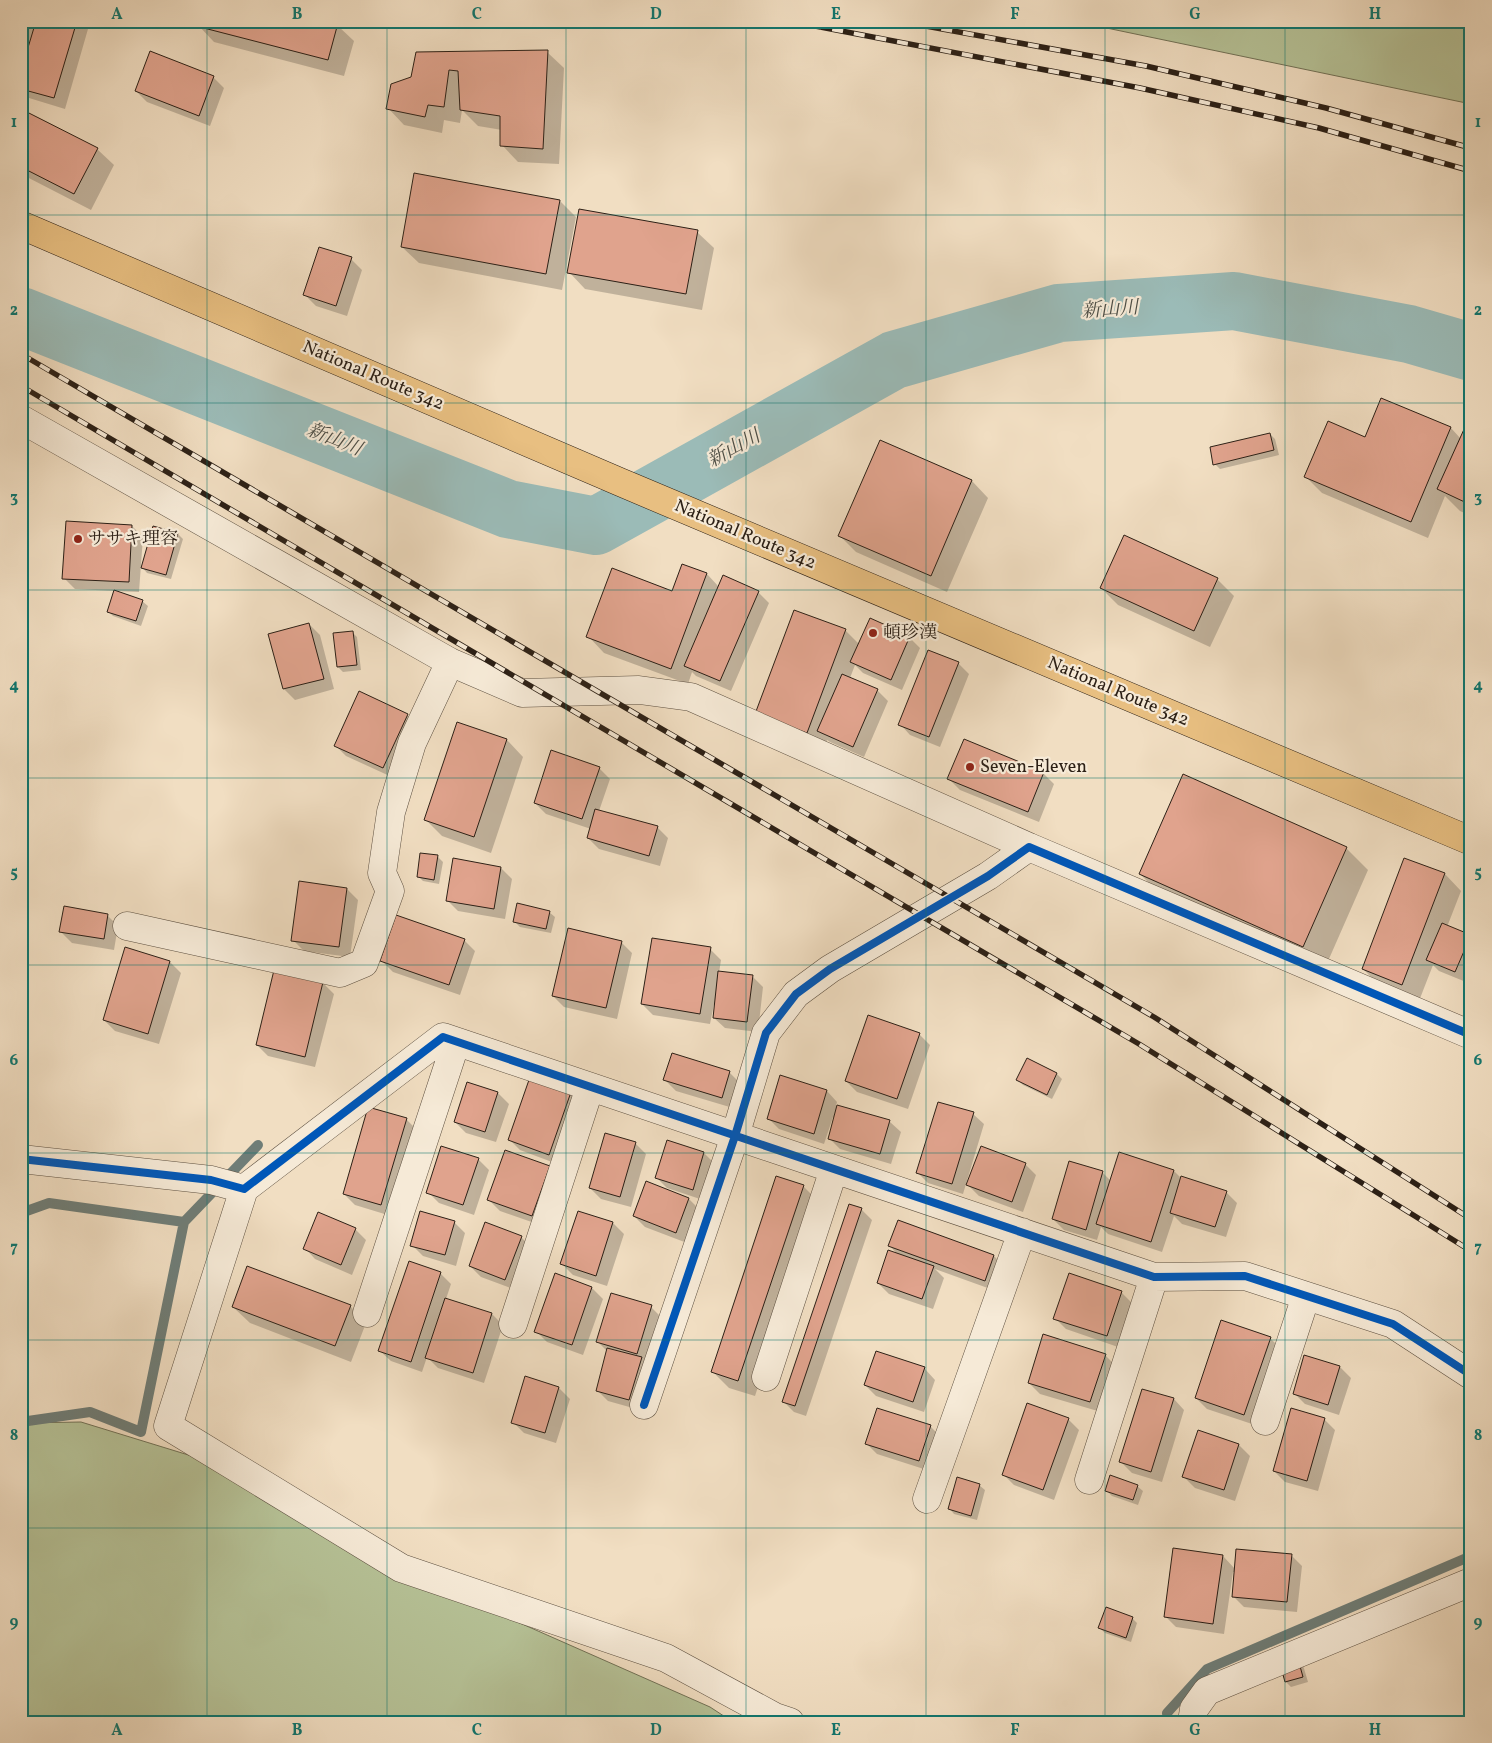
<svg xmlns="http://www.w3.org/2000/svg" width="1492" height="1743" viewBox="0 0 1492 1743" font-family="Vollkorn,'Noto Serif JP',serif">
	<rect width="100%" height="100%" fill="#f1dec2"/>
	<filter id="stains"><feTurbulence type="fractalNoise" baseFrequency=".004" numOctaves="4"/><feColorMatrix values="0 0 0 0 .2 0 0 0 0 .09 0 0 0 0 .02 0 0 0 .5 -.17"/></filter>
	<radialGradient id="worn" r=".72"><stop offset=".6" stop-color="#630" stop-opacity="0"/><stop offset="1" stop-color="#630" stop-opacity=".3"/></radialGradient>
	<!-- green -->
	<path fill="#b6c297" stroke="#717156" d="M1073 21H1471V104Z
		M81 1422 195 1457 366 1555 710 1707 733 1722H21V1423Z"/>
	<!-- shadow -->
	<path fill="#0003" d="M21 21H129L128 28 81 22 88 29 65 109 29 98 21 91Z
		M198 25H337L354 41 344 76 214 42Z
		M547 52 564 68 559 164 518 162 502 145V130L478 126 462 110 460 123 444 120 442 133 404 125 388 108 412 78 417 54Z
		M213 77 224 88 210 126 147 102 136 91Z
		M21 110 97 149 114 165 91 210 21 174Z
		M560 201 576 217 562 290 419 263 402 247Z
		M697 232 714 248 702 310 585 289 569 272Z
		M351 259 362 270 347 316 316 306 305 295Z
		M1382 399 1451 428 1461 439 1471 418V516L1460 511 1445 496 1428 538 1322 493 1305 476 1365 438Z
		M1270 434 1275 439 1279 455 1220 469 1215 464Z
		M881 442 972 481 988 498 947 592 856 552 840 536Z
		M132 526 143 537 139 592 115 591 142 601 148 606 141 626 113 616 108 611 115 591 75 589 64 578Z
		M178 534 183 539 171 579 147 573 142 567Z
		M683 565 707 574 719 587 758 592 769 603 731 691 696 676 692 672 688 684 604 653 588 636 672 593Z
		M1217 579 1234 596 1210 647 1118 605 1101 588Z
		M309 624 320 635 334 689 295 700 284 689Z
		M845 630 860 645 909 637 920 648 902 690 863 673 855 665 850 678 877 690 888 701 864 757 830 742 827 740 824 749 773 730Z
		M352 632 357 637 361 670 343 672 338 667Z
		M958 663 969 674 940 747 910 735 900 724Z
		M407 715 418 726 394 778 346 756 335 745Z
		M458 724 507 740 523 757 491 853 442 836 426 820Z
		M599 768 610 779 599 811 657 827 668 838 660 866 599 849 588 838 591 829 546 814 535 803Z
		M1043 773 1054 784 1039 822 960 790 949 779Z
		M1346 848 1368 870 1325 968 1162 896 1140 874Z
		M438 857 443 862 439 884 423 881 418 876Z
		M1405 859 1445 874 1461 891 1447 927 1471 937V972L1466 982 1439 971 1433 965 1419 1001 1380 986 1363 969Z
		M501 868 512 879 505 919 458 911 447 900Z
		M347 889 358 900 350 957 304 951 293 940Z
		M549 912 555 917 551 933 520 927 515 922Z
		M107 915 118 926 114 950 72 943 61 932Z
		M464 940 475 951 460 995 393 972 382 961Z
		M621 942 632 953 617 1019 564 1007 553 996Z
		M710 949 721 960 719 973 752 976 763 987 758 1032 725 1028 714 1018 716 1004H714L710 1024 653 1015 642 1004Z
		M170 962 181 973 159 1044 115 1031 104 1020Z
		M275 972 323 983 334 994 315 1067 268 1056 257 1045Z
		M919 1034 930 1045 908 1109 857 1092 846 1081Z
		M1027 1060 1057 1074 1062 1079 1052 1099 1023 1085 1018 1080Z
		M729 1072 740 1083 733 1108 676 1091 665 1080Z
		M468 1083 498 1093 509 1104 496 1142 466 1133 455 1122Z
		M827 1091 837 1102 836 1106 890 1122 901 1132 891 1164 840 1149 829 1138 835 1118 833 1117 824 1144 779 1129 768 1118Z
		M571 1093 582 1104 560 1165 520 1150 509 1139Z
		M973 1114 984 1124 963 1194 928 1183 917 1172Z
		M406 1119 417 1130 391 1216 355 1205 344 1194Z
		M635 1143 646 1154 631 1207 601 1199 590 1188Z
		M704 1153 715 1164 703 1200 667 1188 656 1177Z
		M478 1159 489 1170 474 1215 439 1203 428 1192Z
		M1025 1164 1036 1175 1023 1212 979 1196 968 1185Z
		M549 1167 543 1226 500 1211 489 1200Z
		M1174 1171 1182 1179 1226 1192 1237 1203 1226 1237 1182 1224 1174 1216 1162 1252 1108 1234 1101 1227 1097 1240 1064 1230 1053 1219 1102 1172 1111 1181Z
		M803 1186 819 1202 755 1396 729 1388 712 1371Z
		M689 1199 700 1210 687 1243 645 1227 634 1216Z
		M861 1209 872 1220 806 1416 794 1412 783 1401Z
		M579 1212 613 1223 624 1234 607 1286 573 1275 562 1264Z
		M454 1222 465 1233 456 1266 423 1256 412 1245Z
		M355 1229 366 1240 352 1275 315 1259 305 1248Z
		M521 1237 532 1248 516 1290 481 1277 470 1266Z
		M890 1246 994 1256 1005 1267 996 1291 935 1269 944 1278 933 1309 889 1294 878 1283 898 1255Z
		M440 1273 451 1284 446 1299 492 1314 503 1325 484 1383 438 1368 427 1357 422 1372 391 1361 380 1351Z
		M592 1288 603 1299 583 1355 547 1342 536 1331Z
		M1121 1292 1132 1303 1118 1347 1066 1329 1055 1318Z
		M350 1306 366 1323 351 1362 250 1323 233 1307Z
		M651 1307 662 1318 640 1410 608 1401 597 1390 608 1352 597 1341Z
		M1270 1338 1281 1349 1255 1425 1207 1409 1196 1398Z
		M876 1352 925 1369 935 1380 924 1412 876 1396 865 1385Z
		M1105 1355 1116 1366 1101 1412 1040 1394 1029 1383Z
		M1340 1367 1351 1378 1339 1415 1305 1404 1294 1393Z
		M559 1388 570 1399 556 1443 524 1433 513 1422Z
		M1174 1399 1184 1410 1162 1482 1132 1473 1121 1462Z
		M1068 1419 1079 1430 1054 1500 1014 1485 1003 1474Z
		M1324 1419 1335 1430 1318 1491 1285 1482 1274 1471Z
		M930 1426 941 1437 930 1471 877 1454 866 1443Z
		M1239 1445 1250 1456 1235 1501 1195 1488 1184 1477Z
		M979 1485 985 1490 977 1520 954 1514 949 1508Z
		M1137 1486 1143 1491 1138 1505 1112 1496 1107 1491Z
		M1291 1555 1302 1566 1297 1612 1244 1607 1233 1596 1235 1572H1233L1224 1634 1176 1627 1165 1616 1223 1556 1235 1569Z
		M1132 1618 1137 1623 1131 1642 1105 1633 1100 1628Z
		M1298 1660 1303 1665 1308 1682 1291 1687 1286 1682Z"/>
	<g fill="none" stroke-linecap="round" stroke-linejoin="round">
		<!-- stream -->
		<path stroke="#6f7d77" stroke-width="10" d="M21 1213 49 1203 184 1222 258 1145
			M21 1422 90 1412 141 1432 184 1222
			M1168 1722 1167 1713 1207 1669 1471 1556"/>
		<!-- river -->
		<path stroke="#9bbbb7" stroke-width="58" d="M21 316 508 509 596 526 894 360 1059 313 1234 301 1409 334 1471 352"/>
	</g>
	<!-- building -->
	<path fill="#e0a38d" stroke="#2c2016" d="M36 21H77L54 98 21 89V71Z
		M198 21H330L338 23 328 60 196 26Z
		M548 50 543 149 500 146V116L460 110 458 71 449 70 444 107 428 105 425 117 386 109 391 84 411 77 416 52Z
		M150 51 214 76 199 116 135 91Z
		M21 109 98 148 74 194 21 167Z
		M414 173 560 200 546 274 401 247Z
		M579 209 698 230 686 294 567 273Z
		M319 247 352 257 336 306 303 295Z
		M1381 398 1451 427 1411 522 1304 477 1328 421 1365 437Z
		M1470 416 1471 417V505L1437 489Z
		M1270 433 1274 450 1213 465 1210 447Z
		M880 440 972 480 931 576 838 536Z
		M66 521 132 525 129 582 62 579Z
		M153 526 178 533 166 575 141 568Z
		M1124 535 1218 578 1194 631 1100 588Z
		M682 564 707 573 671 669 586 637 612 568 672 591Z
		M723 575 759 591 720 681 684 666Z
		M114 590 143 600 136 621 107 612Z
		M794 610 846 629 807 733 755 714Z
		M870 618 910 636 891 680 850 662Z
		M309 623 324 679 283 689 268 634Z
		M353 631 357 665 337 667 333 633Z
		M928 650 959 662 929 737 898 725Z
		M842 674 878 689 853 747 817 731Z
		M359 691 408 714 383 768 334 746Z
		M457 722 507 739 474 837 424 820Z
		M964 739 1044 772 1028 812 947 779Z
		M551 750 600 767 582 819 534 803Z
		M1183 774 1347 847 1303 947 1139 874Z
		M595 809 658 826 649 856 587 838Z
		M420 853 438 855 434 880 417 877Z
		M453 858 501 867 494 909 446 901Z
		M1404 858 1445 873 1402 985 1362 969Z
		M299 881 347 888 339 947 291 941Z
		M517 903 550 911 546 929 513 922Z
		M64 906 108 914 104 939 59 932Z
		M396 915 465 939 449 985 380 961Z
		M1442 923 1471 935 1455 972 1426 960Z
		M568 928 622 941 606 1008 552 996Z
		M652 938 711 947 700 1014 641 1004Z
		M125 947 170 961 148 1034 103 1020Z
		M274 970 323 982 305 1057 256 1045Z
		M718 971 753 975 747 1022 713 1018Z
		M868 1015 920 1033 897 1099 845 1081Z
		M672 1053 730 1071 722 1098 663 1080Z
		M1027 1058 1057 1073 1047 1095 1016 1080Z
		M780 1075 827 1090 814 1134 767 1119Z
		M530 1077 571 1092 549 1155 508 1140Z
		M467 1082 498 1092 485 1132 454 1122Z
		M938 1102 974 1112 952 1184 916 1173Z
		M837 1105 890 1120 880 1154 828 1139Z
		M368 1107 407 1118 381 1205 343 1194Z
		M605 1133 636 1142 620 1197 589 1188Z
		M667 1140 704 1152 693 1190 655 1178Z
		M441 1146 479 1158 463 1205 426 1193Z
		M981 1146 1026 1163 1012 1202 966 1185Z
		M505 1150 550 1166 532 1216 487 1200Z
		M1119 1152 1174 1170 1151 1242 1096 1224Z
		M1069 1161 1103 1171 1086 1230 1052 1219Z
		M776 1176 804 1185 738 1381 711 1372Z
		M1181 1176 1227 1191 1215 1227 1170 1213Z
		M646 1181 689 1198 676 1233 633 1216Z
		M849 1204 862 1208 795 1406 782 1402Z
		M420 1211 455 1221 445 1255 410 1246Z
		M578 1211 613 1222 596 1276 560 1264Z
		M318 1212 356 1228 341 1265 303 1249Z
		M898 1220 994 1255 985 1281 888 1246Z
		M485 1222 522 1236 505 1280 469 1266Z
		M888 1250 934 1266 922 1299 877 1283Z
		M409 1261 441 1272 411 1362 378 1351Z
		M247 1266 351 1305 335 1346 232 1307Z
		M555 1273 592 1287 572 1345 534 1332Z
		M1069 1273 1122 1291 1107 1336 1053 1319Z
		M611 1293 652 1305 637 1354 596 1342Z
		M445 1298 492 1313 473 1373 425 1358Z
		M1221 1320 1271 1337 1244 1415 1195 1398Z
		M1043 1334 1106 1354 1090 1402 1028 1383Z
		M607 1348 642 1357 629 1400 596 1391Z
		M876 1351 925 1367 913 1402 864 1385Z
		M1304 1355 1340 1366 1328 1405 1293 1394Z
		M525 1376 559 1387 545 1433 511 1423Z
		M1142 1389 1174 1398 1151 1472 1119 1462Z
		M1027 1403 1069 1418 1043 1490 1002 1475Z
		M877 1408 931 1425 919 1461 865 1444Z
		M1291 1408 1325 1418 1307 1481 1273 1471Z
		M1198 1430 1239 1444 1224 1490 1182 1477Z
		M1110 1475 1138 1485 1133 1500 1105 1491Z
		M957 1477 980 1484 971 1516 948 1509Z
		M1173 1548 1223 1555 1213 1624 1164 1617Z
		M1236 1549 1292 1554 1287 1602 1232 1597Z
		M1106 1607 1133 1617 1126 1638 1098 1628Z
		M1298 1659 1303 1677 1285 1682 1280 1664Z"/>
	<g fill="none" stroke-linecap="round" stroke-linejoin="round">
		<!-- minor casing -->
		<g stroke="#5d5041" stroke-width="29">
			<path id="minor" d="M21 419 450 662 522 693 639 690 691 697 1029 847
				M127 926 340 973 364 963 390 891 382 873 391 812 412 743 450 662
				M21 1159 211 1180 244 1189 443 1037 1154 1277 1245 1276 1393 1324 1471 1375
				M244 1189 168 1426 401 1568 666 1658 775 1717 790 1722
				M367 1313 456 1042
				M513 1324 590 1087
				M766 1377 834 1169
				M644 1405 735 1136 766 1033 796 994 830 969 988 876 1029 847 1471 1035
				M1265 1421 1306 1296
				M1089 1480 1154 1277
				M927 1499 1022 1232
				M1192 1722 1194 1709 1207 1691 1471 1582"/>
		</g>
		<!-- highway casing -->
		<g stroke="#2c2016" stroke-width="29">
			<path id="highway" d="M21 225 620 482 1471 841"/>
		</g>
		<!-- minor -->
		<use href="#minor" stroke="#f6ead7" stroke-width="28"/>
		<!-- highway -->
		<use href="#highway" stroke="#e8bf81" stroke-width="28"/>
		<!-- rail casing -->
		<g stroke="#2c2016" stroke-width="5.5">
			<path id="rail" d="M789 21 1140 88 1319 128 1471 171
				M898 21 1146 66 1326 108 1471 148
				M21 354 1154 1017 1471 1219
				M21 386 1139 1044 1471 1251"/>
		</g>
		<!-- rail -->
		<use href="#rail" stroke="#f6ead7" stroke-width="4" stroke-dasharray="11" stroke-linecap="butt"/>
		<!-- cycleway casing -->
		<g stroke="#f6ead7" stroke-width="11">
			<path id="cycleway" d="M21 1159 211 1180 244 1189 443 1037 1154 1277 1245 1276 1393 1324 1471 1375
				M644 1405 735 1136 766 1033 796 994 830 969 988 876 1029 847 1471 1035"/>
		</g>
		<!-- cycleway -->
		<use href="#cycleway" stroke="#0057b8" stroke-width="8"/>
	</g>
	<!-- grid -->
	<path fill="none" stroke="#0f766e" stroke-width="1" stroke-opacity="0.55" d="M207 21V1722M387 21V1722M566 21V1722M746 21V1722M926 21V1722M1105 21V1722M1285 21V1722M21 215H1471M21 403H1471M21 590H1471M21 778H1471M21 965H1471M21 1153H1471M21 1340H1471M21 1528H1471"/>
	<!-- markers -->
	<g fill="#8f2418" stroke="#f6ead7" stroke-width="2">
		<circle cx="78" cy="539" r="5"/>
		<circle cx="873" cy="633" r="5"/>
		<circle cx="970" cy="767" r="5"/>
	</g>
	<g text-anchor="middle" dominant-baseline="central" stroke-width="4.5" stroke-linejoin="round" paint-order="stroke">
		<!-- street labels -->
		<g font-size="18" fill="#2c2016" stroke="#f6ead7">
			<text transform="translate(373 376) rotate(23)">National Route 342</text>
			<text transform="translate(745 535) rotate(23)">National Route 342</text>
			<text transform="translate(1118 692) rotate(23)">National Route 342</text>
		</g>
		<!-- poi labels -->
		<g font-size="18" fill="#2c2016" stroke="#f6ead7" text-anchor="start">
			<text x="88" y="539">ササキ理容</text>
			<text x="883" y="633">頓珍漢</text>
			<text x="980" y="767">Seven-Eleven</text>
		</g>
		<!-- water labels -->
		<g font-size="19" font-style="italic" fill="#4d4e46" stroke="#f6ead7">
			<text transform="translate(1110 310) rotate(-4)">新山川</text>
			<text transform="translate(334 440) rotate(22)">新山川</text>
			<text transform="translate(734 449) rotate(-29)">新山川</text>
		</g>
	</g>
	<!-- margin -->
	<rect width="1492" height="1743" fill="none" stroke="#f1dec2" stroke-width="55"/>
	<rect x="28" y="28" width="1436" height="1688" fill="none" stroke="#0f766e" stroke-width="2"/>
	<g font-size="16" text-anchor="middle" font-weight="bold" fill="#0f766e">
		<text x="117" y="19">A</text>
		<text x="297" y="19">B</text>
		<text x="477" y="19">C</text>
		<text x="656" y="19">D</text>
		<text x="836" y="19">E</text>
		<text x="1015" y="19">F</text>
		<text x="1195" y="19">G</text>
		<text x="1375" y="19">H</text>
		<text x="14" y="127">1</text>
		<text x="1478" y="127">1</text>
		<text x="14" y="315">2</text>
		<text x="1478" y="315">2</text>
		<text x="14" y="502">3</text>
		<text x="1478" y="502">3</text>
		<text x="14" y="690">4</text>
		<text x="1478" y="690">4</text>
		<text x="14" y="877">5</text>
		<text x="1478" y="877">5</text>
		<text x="14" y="1065">6</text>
		<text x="1478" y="1065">6</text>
		<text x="14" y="1252">7</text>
		<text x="1478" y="1252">7</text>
		<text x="14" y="1440">8</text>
		<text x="1478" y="1440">8</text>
		<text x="14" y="1627">9</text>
		<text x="1478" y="1627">9</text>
		<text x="117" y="1735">A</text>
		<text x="297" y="1735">B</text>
		<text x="477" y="1735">C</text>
		<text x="656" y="1735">D</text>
		<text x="836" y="1735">E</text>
		<text x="1015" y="1735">F</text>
		<text x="1195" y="1735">G</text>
		<text x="1375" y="1735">H</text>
	</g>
	<rect width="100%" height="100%" filter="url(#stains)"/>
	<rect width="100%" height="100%" fill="url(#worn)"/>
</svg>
